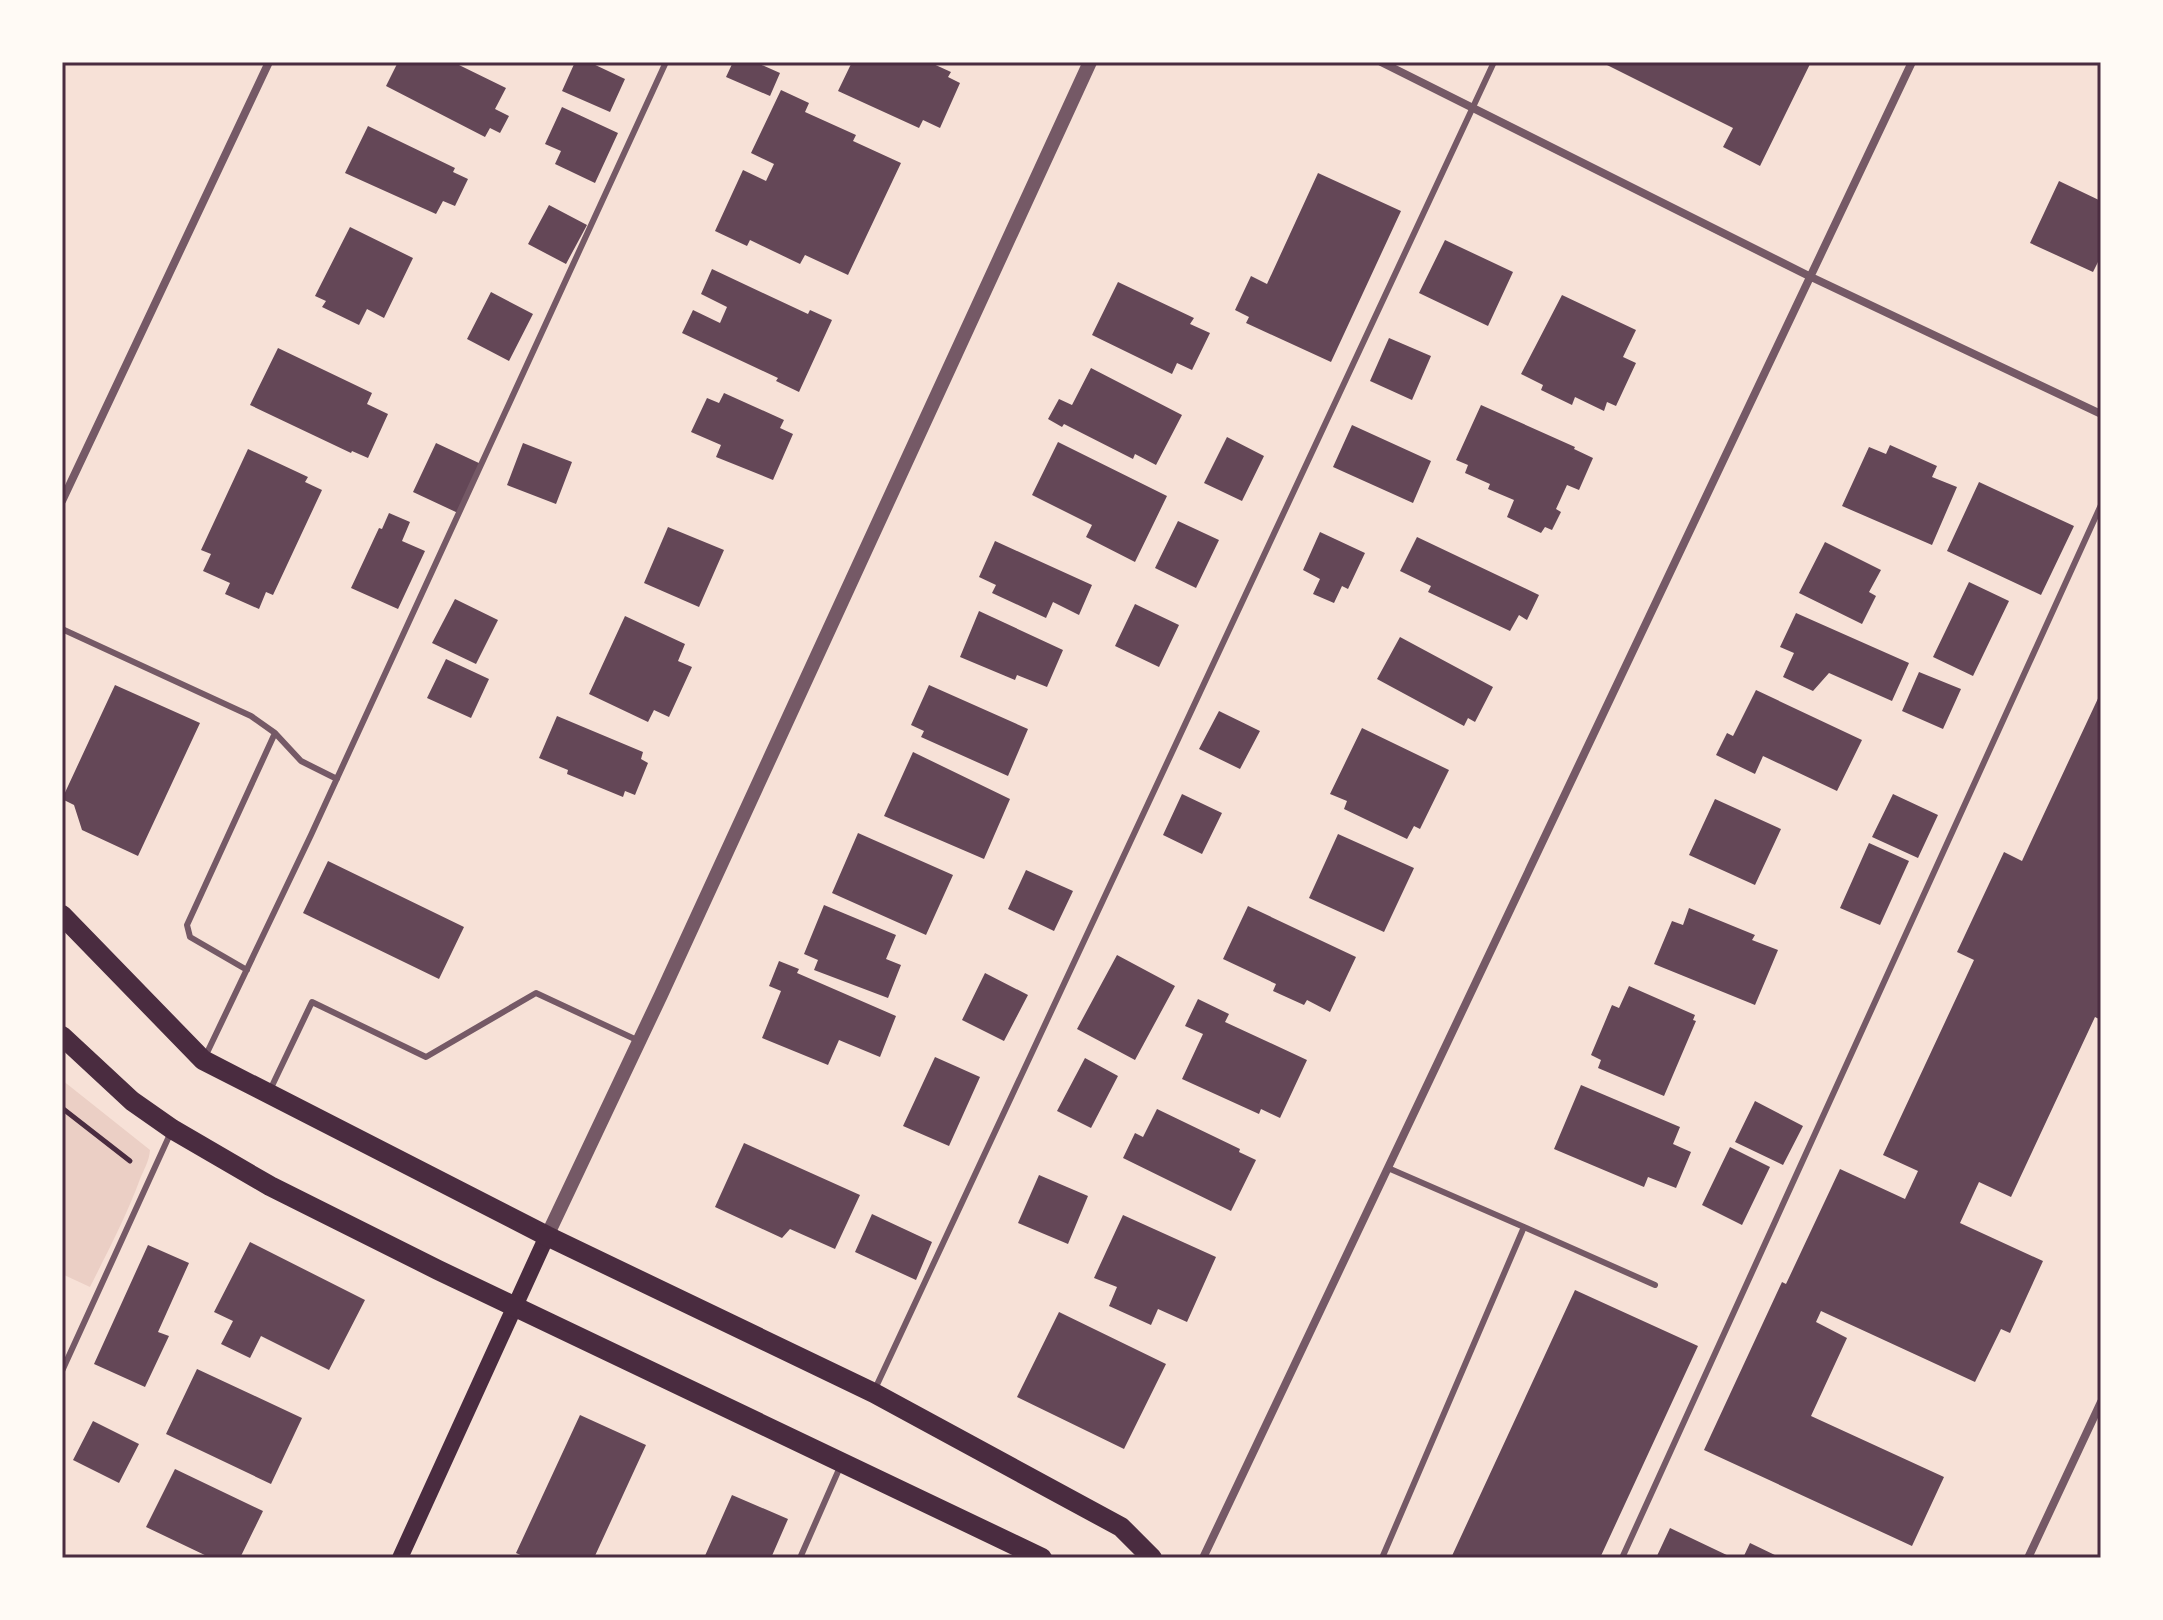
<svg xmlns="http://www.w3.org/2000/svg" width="2163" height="1620" viewBox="0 0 2163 1620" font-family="Mulish,sans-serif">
	<rect width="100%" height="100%" fill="#f7e1d7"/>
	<!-- green -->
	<path fill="#ebcfc5" d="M62 1080 150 1150C149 1162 144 1169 140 1179 126 1217 108 1251 90 1287L62 1274Z"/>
	<!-- building -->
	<path fill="#644757" d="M398 62H461L459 65 506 88 495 109 509 116 500 133 490 128 485 137 386 86Z
		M575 62H589L625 79 610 112 562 91Z
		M733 62H755L780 73 770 96 726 77Z
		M852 62H929L951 72 948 77 960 83 940 128 923 120 919 128 838 91Z
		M1601 62H1811L1760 166 1723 147 1733 128Z
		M781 90 809 103 805 112 856 135 853 141 901 163 848 275 805 255 800 264 750 240 747 246 715 231 743 170 766 181 774 164 751 153Z
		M562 107 618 133 595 183 555 164 561 151 545 144Z
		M368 126 455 168 453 172 468 179 455 206 443 201 436 214 345 173Z
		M1318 173 1401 211 1331 362 1246 323 1249 317 1235 310 1251 276 1267 284Z
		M2059 181 2101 201V256L2093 272 2030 243Z
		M549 205 587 225 566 264 528 244Z
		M350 227 413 258 384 318 367 309 359 325 322 307 326 301 315 296Z
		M1445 240 1513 272 1488 326 1419 293Z
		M712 269 808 314 810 310 832 320 799 392 776 381 778 378 682 333 693 310 720 323 727 307 701 294Z
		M1118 282 1194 318 1190 324 1210 333 1192 370 1177 363 1172 374 1092 335Z
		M491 292 533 314 509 361 467 339Z
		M1562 295 1636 330 1623 357 1636 363 1616 406 1607 402 1604 411 1575 397 1572 405 1541 390 1543 385 1521 374Z
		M1389 338 1431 356 1412 400 1370 381Z
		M278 348 372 393 367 404 388 414 368 458 352 451 351 453 250 405Z
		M1091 368 1182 415 1156 465 1135 454 1133 459 1064 424 1062 427 1048 419 1059 399 1072 405Z
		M724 393 784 420 780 428 793 434 773 480 716 457 721 445 691 432 707 398 719 403Z
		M1481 405 1575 447 1574 449 1593 458 1579 490 1567 485 1556 509 1561 512 1552 530 1545 527 1541 533 1507 517 1514 500 1488 489 1490 484 1465 473 1468 465 1456 460Z
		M1352 425 1431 461 1413 503 1333 467Z
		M1227 437 1264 456 1242 501 1204 483Z
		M1058 442 1167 496 1135 562 1086 537 1092 525 1032 495Z
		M436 443 481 464 458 513 413 492Z
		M523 443 572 462 556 504 507 485Z
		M1890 445 1937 466 1932 477 1957 487 1932 545 1842 506 1869 447 1886 454Z
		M248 449 308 477 305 482 322 490 273 595 266 592 259 609 225 594 230 583 203 571 211 554 201 550Z
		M1979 482 2074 526 2041 595 1947 551Z
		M389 513 410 522 402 541 425 551 398 609 351 588 379 528 382 529Z
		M1178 521 1219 540 1196 588 1155 568Z
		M668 527 724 550 699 607 644 583Z
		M1320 532 1365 553 1348 589 1342 586 1334 603 1313 594 1320 579 1303 570Z
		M1417 537 1539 595 1527 620 1519 615 1510 631 1428 592 1431 586 1400 571Z
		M995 541 1092 585 1079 615 1053 602 1046 618 992 593 996 585 979 577Z
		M1825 542 1881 570 1869 592 1876 596 1862 624 1799 593Z
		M1969 582 2009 601 1973 676 1933 657Z
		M455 599 498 620 476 664 432 643Z
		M1135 604 1179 625 1159 667 1115 646Z
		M979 611 1063 650 1047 687 1017 675 1015 680 960 657Z
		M1796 613 1909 663 1892 701 1829 673 1813 691 1783 677 1794 653 1780 647Z
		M625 616 685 644 678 661 692 667 669 717 654 710 648 722 589 694Z
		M1400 637 1493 687 1475 722 1468 718 1464 726 1377 679Z
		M446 659 489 679 471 718 427 698Z
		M1919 672 1961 689 1943 729 1902 711Z
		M115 685 200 723 138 856 82 830 74 805 62 799Z
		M929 685 1028 729 1008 776 921 737 924 731 911 725Z
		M1756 690 1862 740 1837 791 1763 756 1755 774 1716 755 1727 733 1733 736Z
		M2101 692V1020L2095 1017 2011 1197 1979 1182 1960 1223 2043 1261 2010 1333 2001 1329 1975 1382 1821 1311 1816 1322 1847 1338 1811 1416 1944 1477 1912 1546 1704 1450 1782 1282 1786 1284 1840 1169 1905 1199 1918 1171 1883 1155 1974 960 1957 952 2004 852 2022 861Z
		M1219 711 1260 731 1240 769 1199 749Z
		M557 716 643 752 641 759 648 763 635 795 625 791 623 797 567 774 568 770 539 758Z
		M1362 728 1449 770 1420 829 1414 826 1407 839 1344 809 1347 801 1330 794Z
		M913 752 1010 799 984 859 884 816Z
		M1182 794 1222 813 1202 854 1163 835Z
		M1893 794 1938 815 1918 858 1872 837Z
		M1715 799 1781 829 1755 885 1689 855Z
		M858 833 953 875 926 935 832 893Z
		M1338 834 1414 868 1384 932 1309 898Z
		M1869 843 1909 861 1880 925 1840 908Z
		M328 861 464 927 439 979 303 913Z
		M1026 870 1073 891 1054 931 1008 909Z
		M824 905 896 935 886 959 901 965 888 998 814 970 818 960 804 954Z
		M1248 906 1356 957 1330 1012 1307 1000 1304 1005 1273 991 1276 984 1223 959Z
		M1689 908 1755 935 1752 940 1778 950 1755 1005 1654 964 1672 921 1683 925Z
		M1117 955 1175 986 1135 1060 1077 1029Z
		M779 961 799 969 797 973 896 1016 880 1057 839 1040 828 1065 762 1038 781 991 769 986Z
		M985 973 1028 995 1004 1041 962 1020Z
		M1629 986 1695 1015 1693 1020 1696 1021 1664 1096 1598 1068 1601 1060 1591 1055 1612 1005 1619 1008Z
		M1198 999 1229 1014 1225 1022 1307 1060 1280 1118 1261 1109 1259 1114 1182 1079 1203 1034 1185 1026Z
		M935 1057 980 1077 949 1146 903 1126Z
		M1085 1058 1118 1076 1091 1128 1057 1111Z
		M1581 1085 1680 1127 1673 1144 1691 1152 1676 1188 1648 1177 1644 1187 1554 1149Z
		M1755 1101 1803 1126 1783 1165 1735 1142Z
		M1157 1109 1240 1149 1239 1152 1256 1160 1231 1211 1123 1158 1135 1133 1143 1137Z
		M744 1143 860 1195 835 1249 790 1229 782 1238 715 1207Z
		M1730 1147 1770 1167 1742 1225 1702 1205Z
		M1039 1175 1088 1196 1068 1244 1018 1223Z
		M872 1214 932 1242 916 1280 855 1252Z
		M1123 1215 1216 1257 1187 1322 1158 1309 1151 1325 1109 1306 1117 1287 1094 1278Z
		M250 1242 365 1300 329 1370 261 1336 250 1358 221 1344 233 1321 214 1312Z
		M148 1245 189 1263 158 1332 169 1336 145 1387 94 1364Z
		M1575 1290 1698 1346 1600 1558H1451Z
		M1059 1312 1166 1364 1124 1449 1017 1397Z
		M197 1369 302 1418 271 1484 166 1434Z
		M580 1415 646 1445 594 1558H527L516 1553Z
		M93 1421 139 1444 119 1483 73 1460Z
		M175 1469 263 1511 240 1558H211L146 1527Z
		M732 1495 788 1519 771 1558H704Z
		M1670 1528 1733 1558H1656Z
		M1750 1543 1781 1558H1743Z"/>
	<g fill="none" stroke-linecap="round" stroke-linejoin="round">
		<!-- path -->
		<path stroke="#4a2c40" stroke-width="5" d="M62 1108 130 1161"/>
		<!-- service -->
		<path stroke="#755966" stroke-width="6" d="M62 629 251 716 275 733 301 761 337 779
			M247 970 190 937 187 925 275 733
			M205 1057 311 835 666 62
			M271 1088 312 1002 426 1057 536 993 639 1041
			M1524 1227 1655 1285
			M62 1371 171 1132
			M875 1389 1494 62
			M800 1558 840 1467
			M1382 1558 1524 1227 1388 1168
			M1622 1558 2101 505"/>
		<!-- minor -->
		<path stroke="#755966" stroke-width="8" d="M1381 62 1809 276 2101 414
			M62 501 269 62
			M1203 1558 1912 62
			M2028 1558 2101 1402"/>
		<!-- tertiary -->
		<path stroke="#755966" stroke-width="14" d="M547 1236 661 995 1090 62"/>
		<!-- secondary -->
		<path stroke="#4a2c40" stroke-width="16" d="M400 1558 547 1236"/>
		<!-- primary -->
		<path stroke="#4a2c40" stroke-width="20" d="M62 915 203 1060 547 1236 874 1393 1121 1527 1152 1558
			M62 1036 132 1101 172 1129 270 1186 438 1270 1042 1558"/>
	</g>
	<!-- border -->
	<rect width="2163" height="1620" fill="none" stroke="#fffaf5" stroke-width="128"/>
	<rect x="64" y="64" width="2035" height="1492" fill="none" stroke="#4a2c40" stroke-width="3"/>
</svg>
